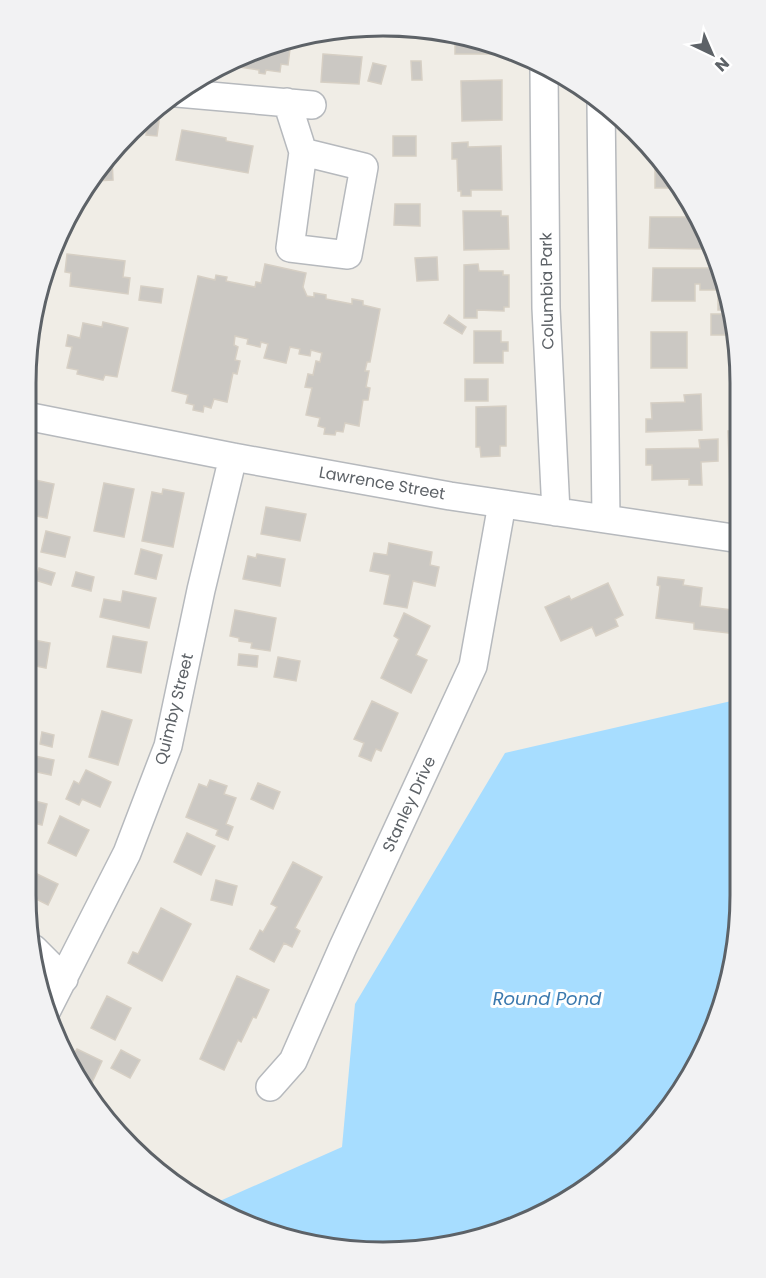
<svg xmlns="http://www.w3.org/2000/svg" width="766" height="1278" viewBox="0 0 766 1278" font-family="Poppins,sans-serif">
	<rect width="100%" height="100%" fill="#f0ede6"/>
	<!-- water -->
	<path fill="#a7ddff" d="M740 699V919L721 1010 680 1094 600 1179 498 1233 383 1252 268 1234 213 1204 342 1147 355 1004 505 753Z"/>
	<!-- building -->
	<path fill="#cbc8c3" stroke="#d6cfc4" stroke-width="1.5" d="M455 33 500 52V54H455Z
		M278 47 290 49 288 65 281 64 280 72 266 70 265 74 259 73V70L240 67V63Z
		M323 54 362 57 359 84 321 82Z
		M411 61H421L422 80H412Z
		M373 63 386 66 381 84 368 81Z
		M502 80V120L462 121 461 81Z
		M150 120 159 121 157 136 146 135 148 122Z
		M182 130 226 138V141L253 146 248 173 176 160Z
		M393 136H416V156H393Z
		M468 142V147L501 146 502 190H471V196H461V191H458L457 159H452V143Z
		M655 152 681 188H655Z
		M112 158 113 180 93 181 94 190 83 191 86 184Z
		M395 204H420V226L394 225Z
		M463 211H501V216H508L509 249 464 250Z
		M650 217H696V233L705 234V249L649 248Z
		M67 254 125 261 123 277 130 278 128 294 70 286 71 273 65 272Z
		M437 257 438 280 417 281 415 258Z
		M265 264 306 273 303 287 307 296 314 297V293L326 295V299L352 304V299L363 301V305L380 309 370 362H367L365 371H369L366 387 370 388 368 400H363L359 426 345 423 343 432 336 431 335 435 324 434 325 428 318 426 320 418 306 415 312 388 305 387 308 374 313 375 316 361 320 362 322 353 311 350 310 356 299 354 300 349 290 347 286 363 264 358 268 344 261 342 260 347 247 344 248 339 235 336 234 345 238 347 235 360 240 361 237 374 233 373 227 402 214 399 211 408 204 406 203 412 193 410 194 405 186 403 188 395 172 391 198 276 215 280 216 275 227 277 226 281 255 287 256 282 261 283Z
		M478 264 479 271H503V275H509V307H504V311L477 310V318H464V265Z
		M653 268H719V288H725L730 310H718V290H700V284H695V301H652Z
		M141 286 163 289 161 303 139 300Z
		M711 314H731L735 335H711Z
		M449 315 466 327 462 334 444 323Z
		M103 322 128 328 117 377 105 375 103 380 77 374 78 370 67 368 72 347 66 346 68 335 80 338 83 323 102 327Z
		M474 331H501V342H508V351H503V363H474Z
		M651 332H687V368H651Z
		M465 379H488V401H465Z
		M735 381H740V401L736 402Z
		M701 394 702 430 646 432V419H652L651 403 685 402 684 395Z
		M506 406V446H500V456L481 457 480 447H476V407Z
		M728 431H740V487H730Z
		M718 439V461L701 462 702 485H689V479L652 480V465H646V449L700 448 699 440Z
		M26 478 54 484 47 518 26 514Z
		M104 483 134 489 124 537 94 531Z
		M163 489 184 493 173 547 142 541 152 492 162 494Z
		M266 507 306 514 300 541 261 534Z
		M46 531 70 537 65 557 41 552Z
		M389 543 432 552 430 565 439 567 435 586 413 581 407 608 384 604 390 575 370 571 374 553 387 555Z
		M141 549 162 555 156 579 135 574Z
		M257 554 285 559 280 586 243 579 248 556 256 558Z
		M39 568 55 573 51 585 35 580Z
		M76 572 94 577 91 591 72 586Z
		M658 577 684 580 683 585 702 588 700 606 740 611 737 634 694 629V623L656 618 660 586 657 585Z
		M608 583 623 615 615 619 618 626 596 636 592 627 561 641 545 607 569 596 571 600Z
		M123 591 156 598 149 628 100 617 104 599 121 602Z
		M235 610 276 618 270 651 251 648 252 643 239 641V638L230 636Z
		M404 613 430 626 416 655 427 660 411 693 381 678 399 639 394 636Z
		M113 636 147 642 141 673 107 667Z
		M29 639 50 643 46 668 26 664Z
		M239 654 258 656 257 667 238 665Z
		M278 657 300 661 296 681 274 677Z
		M372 701 398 713 381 751 376 749 371 761 359 756 364 743 354 739Z
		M102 711 132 720 118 765 89 757Z
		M42 732 54 735 52 747 40 744Z
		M35 756 54 760 51 775 32 771Z
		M86 770 111 782 100 807 82 799 79 805 66 799 74 781 79 784Z
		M210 780 227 786 224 794 236 798 226 824 233 827 228 840 216 835 218 830 186 817 199 784 207 787Z
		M258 783 280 792 273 809 251 799Z
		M27 799 47 804 42 825 26 821Z
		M60 816 89 830 76 856 48 843Z
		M187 833 215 846 201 875 174 862Z
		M293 862 322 877 295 928 300 931 292 947 284 943 274 962 250 949 260 930 263 932 277 907 271 904Z
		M35 873 58 884 48 905 26 894Z
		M216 880 237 886 232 905 211 900Z
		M161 908 191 924 162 981 128 963 133 952 138 954Z
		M237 976 269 990 256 1018 253 1017 241 1042 238 1040 224 1070 200 1059Z
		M107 996 131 1008 115 1040 91 1028Z
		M66 1048 75 1052 77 1049 102 1061 88 1091Z
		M121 1050 140 1060 130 1078 111 1068Z"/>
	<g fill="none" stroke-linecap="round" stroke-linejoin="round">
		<!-- minor casing -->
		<g stroke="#b6b9bd" stroke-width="30">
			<path id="minor" d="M544 70 546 308 556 512
				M177 93 312 105
				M287 102 303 152 290 248 348 255 364 167 303 152
				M601 103 606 519
				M26 416 233 457 450 496 740 539
				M34 949 64 979
				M46 1012 127 853 168 746 201 590 233 457
				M270 1087 293 1061 343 947 473 666 502 504"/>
		</g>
		<!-- minor -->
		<use href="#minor" stroke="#fff" stroke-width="27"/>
	</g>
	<g text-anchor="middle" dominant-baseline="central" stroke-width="6" stroke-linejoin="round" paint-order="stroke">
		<!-- street labels -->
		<g font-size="16" fill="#5d6267" stroke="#fff">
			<text transform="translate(547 291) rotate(-91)">Columbia Park</text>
			<text transform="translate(382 483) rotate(10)">Lawrence Street</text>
			<text transform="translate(174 709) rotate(-76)">Quimby Street</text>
			<text transform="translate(409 804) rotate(-65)">Stanley Drive</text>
		</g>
		<!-- water labels -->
		<g font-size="18" font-style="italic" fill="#3b79ae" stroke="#fff">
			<text x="547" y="998">Round Pond</text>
		</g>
	</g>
	<!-- crop -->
	<path d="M0 0H766V1278H0ZM383 36H383A347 347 0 0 1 730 383V895A347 347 0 0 1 383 1242H383A347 347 0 0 1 36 895V383A347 347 0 0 1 383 36Z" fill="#f2f2f3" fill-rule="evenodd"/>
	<path fill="none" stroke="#5d6267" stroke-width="3" d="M383 36H383A347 347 0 0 1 730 383V895A347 347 0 0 1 383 1242H383A347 347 0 0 1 36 895V383A347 347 0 0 1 383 36Z"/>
	<!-- north arrow -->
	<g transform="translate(712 54) rotate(136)" stroke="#ffffff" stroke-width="4.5" paint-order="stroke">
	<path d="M0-4.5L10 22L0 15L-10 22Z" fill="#5d6267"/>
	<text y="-9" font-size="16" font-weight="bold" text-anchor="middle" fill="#5d6267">N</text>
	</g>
</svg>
